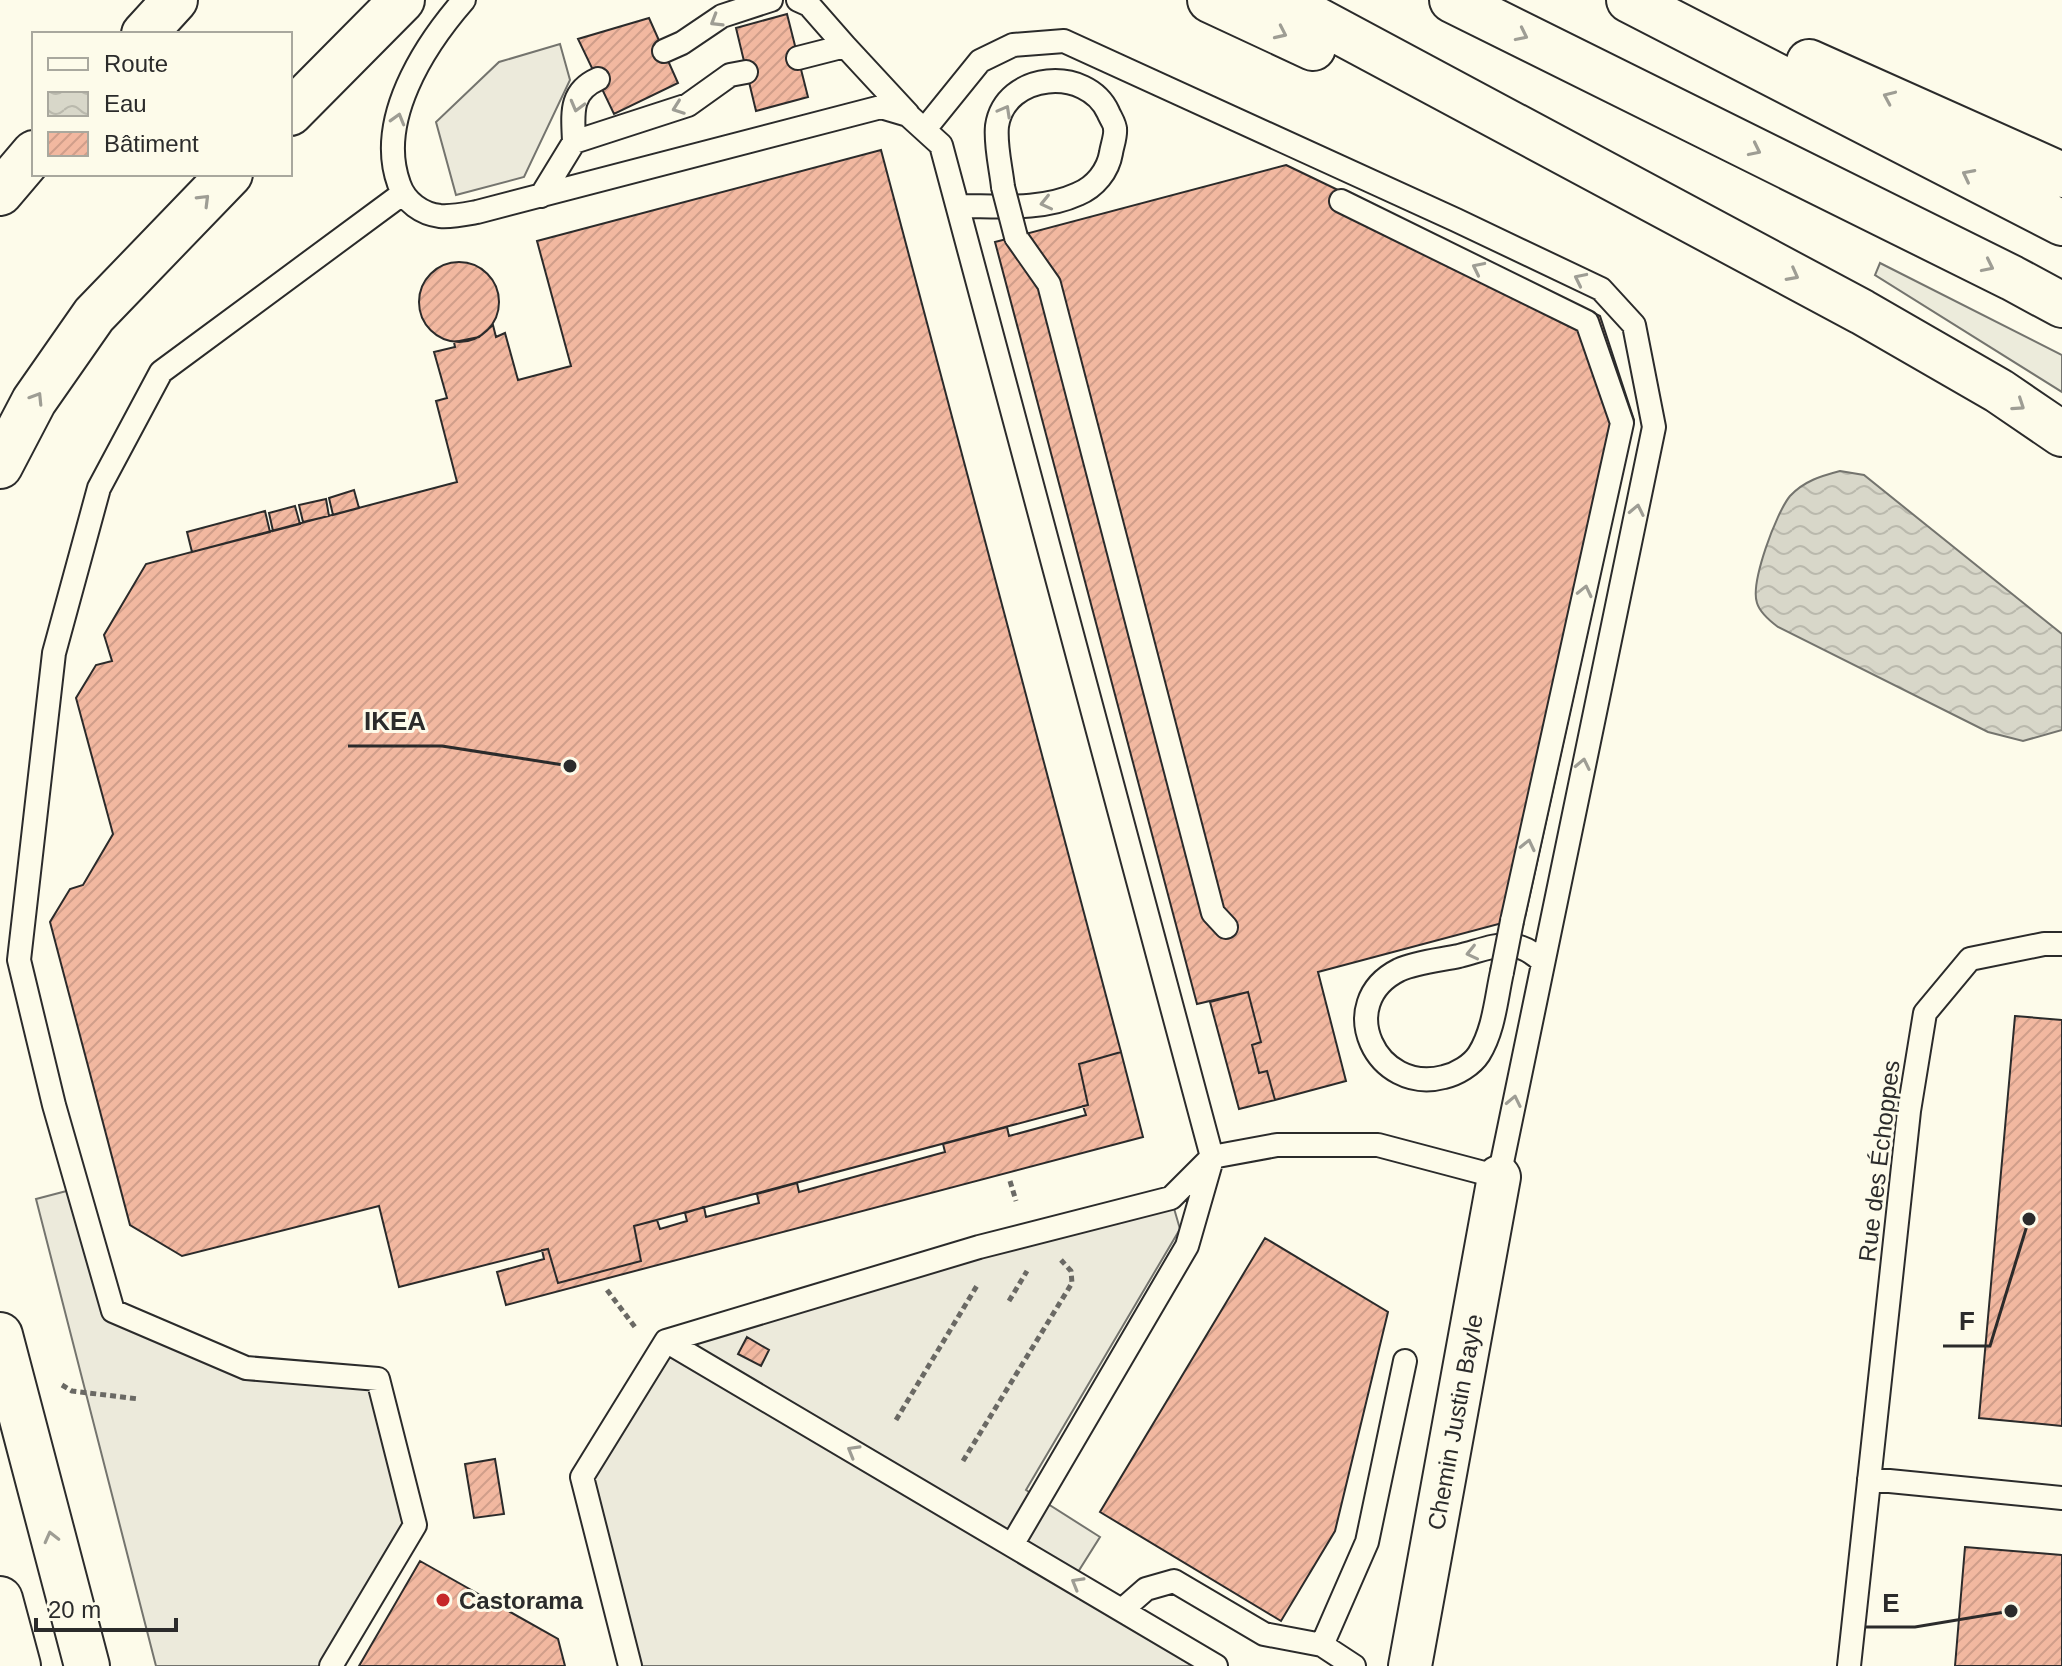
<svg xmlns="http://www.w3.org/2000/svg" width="2062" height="1666" viewBox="0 0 2062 1666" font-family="Arial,sans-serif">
	<defs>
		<pattern id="water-waves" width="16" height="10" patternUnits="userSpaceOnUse" patternTransform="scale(2)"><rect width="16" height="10" fill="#d8d7c9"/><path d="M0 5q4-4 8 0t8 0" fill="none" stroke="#bab9ad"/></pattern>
		<pattern id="building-hatch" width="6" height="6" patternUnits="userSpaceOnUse" patternTransform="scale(2)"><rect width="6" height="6" fill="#f2b8a0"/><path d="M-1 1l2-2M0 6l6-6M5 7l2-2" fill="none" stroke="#d09e8a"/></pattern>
	</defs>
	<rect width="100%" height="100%" fill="#fdfbea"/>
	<!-- grass -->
	<path fill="#ecebdb" stroke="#74746e" stroke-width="2" d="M1880 263 2062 355V392L1875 275Z"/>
	<!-- parking -->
	<path fill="#eceadb" stroke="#74746e" stroke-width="2" d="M560 44 570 80 524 177 456 195 436 122 499 62Z
		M78 1188 113 1311 246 1368 378 1379 415 1525 331 1666H156L36 1199Z
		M1171 1198 1180 1229 1026 1490 1100 1537 1073 1580 1217 1666H630L582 1477 666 1341Z"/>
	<!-- water -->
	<path fill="url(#water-waves)" stroke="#74746e" stroke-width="2" d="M1840 471 1864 475 2062 634V730L2023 741 1988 732 1778 627C1770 621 1760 613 1757 603 1750 583 1776 513 1790 496 1804 481 1821 476 1840 471Z"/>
	<!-- building -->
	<path fill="url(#building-hatch)" stroke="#2b2b2b" stroke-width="2" d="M787 14 808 97 756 111 736 28Z
		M649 18 678 83 614 114 578 39Z
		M881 150 1121 1052 1079 1064 1088 1105 634 1226 641 1261 558 1283 548 1249 399 1287 379 1206 182 1256 130 1225 50 922 70 889 83 885 113 834 76 698 96 665 112 661 104 635 146 564 457 482 436 401 447 398 434 352 455 347 454 342 479 337 493 325 496 337 505 333 518 380 571 366 537 241Z
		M1286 165 1600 316 1634 420 1525 917 1318 972 1346 1081 1275 1100 1267 1071 1259 1073 1252 1045 1261 1042 1248 992 1197 1004 995 242Z
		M419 302a40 40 0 1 1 80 0a40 40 0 1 1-80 0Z
		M354 490 359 508 333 515 329 498Z
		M326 499 329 516 303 522 299 505Z
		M295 506 300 524 273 531 269 513Z
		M265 511 270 532 192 552 187 532Z
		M1248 992 1261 1042 1252 1045 1259 1073 1267 1071 1275 1100 1239 1109 1210 1002Z
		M2015 1016 2062 1020V1426L1979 1418Z
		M1121 1052 1143 1137 506 1305 497 1272 544 1259 542 1250 548 1249 558 1283 641 1261 634 1226 657 1220 660 1229 687 1221 685 1213 704 1207 706 1217 759 1203 757 1194 797 1183 799 1192 945 1152 943 1144 1007 1127 1009 1136 1086 1115 1083 1106 1088 1105 1079 1064Z
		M1265 1238 1388 1312 1335 1531 1281 1621 1100 1512Z
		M747 1337 769 1350 761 1366 738 1354Z
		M495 1459 504 1514 474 1518 465 1464Z
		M1965 1547 2062 1555V1666H1955Z
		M420 1561 558 1639 565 1666H359Z"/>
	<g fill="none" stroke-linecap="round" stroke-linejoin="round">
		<!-- lane casing -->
		<g stroke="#2b2b2b" stroke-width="26">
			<path id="lane" d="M464 0C423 47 376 121 399 184 405 202 422 214 440 216 452 217 466 214 477 212L881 107 908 115 941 145 1212 1157 1277 1145H1378L1499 1177 1654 427 1634 325 1601 289 1456 220 1064 41 1013 45 980 61 925 129
				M798 0 809 5 845 46
				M664 51 682 43 722 16 771 0
				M798 58 845 46 908 114
				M574 142C573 114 569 92 598 79
				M541 196 574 142 688 105 730 75 746 72
				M1341 201 1587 322 1622 423 1512 921
				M958 206C998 206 1041 211 1078 194 1095 187 1108 171 1111 153 1112 146 1116 136 1115 129 1115 124 1110 117 1108 112 1087 66 1005 72 997 126 995 145 1001 168 1003 187
				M1016 237 1049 284 1213 913 1226 927
				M1502 972C1496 999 1494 1030 1479 1054 1472 1065 1457 1074 1444 1077 1376 1095 1333 1003 1399 970 1416 962 1440 960 1459 956 1494 947 1514 934 1543 962
				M666 1341 1216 1666
				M1869 1479 2062 1498
				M1012 1545 1187 1246 1212 1159
				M1122 1610 1146 1589 1174 1581 1264 1634 1322 1645
				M331 1666 415 1525 378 1379 246 1368 113 1311 54 1105 19 960 54 653 99 488 161 372 402 194
				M630 1666 582 1477 666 1341 979 1247 1171 1198 1212 1157
				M1354 1666 1322 1645 1367 1542 1405 1361
				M1849 1666 1909 1111 1925 1013 1970 959 2044 944H2062"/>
		</g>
		<!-- street casing -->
		<g stroke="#2b2b2b" stroke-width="46">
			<g id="street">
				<path id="s1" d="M1410 1666 1499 1177"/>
			</g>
		</g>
		<!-- secondary casing -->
		<g stroke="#2b2b2b" stroke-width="48">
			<path id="secondary" d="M144 34 175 0
				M0 193 34 153
				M0 1335 87 1666
				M0 1599 18 1666"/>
		</g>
		<!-- highway casing -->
		<g stroke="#2b2b2b" stroke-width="48">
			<path id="highway" d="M1210 0 1313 48
				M1280 0 1862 312 1999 391 2062 434
				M1452 0 2012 278 2062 305
				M1629 0 2062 223
				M1809 62 2062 175
				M290 113 402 0
				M0 466 34 401 94 315 230 174"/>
		</g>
		<!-- path -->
		<path stroke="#6a6964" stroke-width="5" stroke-dasharray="6 4" stroke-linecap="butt" d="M1010 1181 1016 1201
			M607 1290 635 1327
			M1009 1301 1027 1271
			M62 1385 72 1391 139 1399
			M896 1420 978 1284
			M963 1461 1072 1283 1071 1271 1061 1260"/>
		<!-- lane -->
		<use href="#lane" stroke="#fdfbea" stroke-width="22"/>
		<!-- street -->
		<use href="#street" stroke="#fdfbea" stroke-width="42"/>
		<!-- secondary -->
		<use href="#secondary" stroke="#fdfbea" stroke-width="44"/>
		<!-- highway -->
		<use href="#highway" stroke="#fdfbea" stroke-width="44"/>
		<!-- lane-bridge casing -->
		<g stroke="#2b2b2b" stroke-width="26" stroke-linecap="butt">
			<path id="lane-bridge" d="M1003 187 1016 237
				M1502 972 1512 921"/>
		</g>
		<!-- lane-bridge -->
		<use href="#lane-bridge" stroke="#fdfbea" stroke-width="22"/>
	</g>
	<!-- one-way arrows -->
	<defs><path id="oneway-chevron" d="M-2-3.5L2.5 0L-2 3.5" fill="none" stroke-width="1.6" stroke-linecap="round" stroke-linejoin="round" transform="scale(2)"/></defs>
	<g stroke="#9e9d94">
		<use href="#oneway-chevron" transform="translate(716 21) rotate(149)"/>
		<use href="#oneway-chevron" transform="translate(1281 33) rotate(25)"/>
		<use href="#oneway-chevron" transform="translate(1522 35) rotate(26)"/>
		<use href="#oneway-chevron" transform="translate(1889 97) rotate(-156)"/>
		<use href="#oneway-chevron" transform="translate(577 106) rotate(105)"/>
		<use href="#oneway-chevron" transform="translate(678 108) rotate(160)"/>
		<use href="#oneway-chevron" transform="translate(1005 111) rotate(-61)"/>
		<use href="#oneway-chevron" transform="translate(398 119) rotate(-74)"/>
		<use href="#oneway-chevron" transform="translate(1755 150) rotate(26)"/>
		<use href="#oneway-chevron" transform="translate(1968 175) rotate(-153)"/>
		<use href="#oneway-chevron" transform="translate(204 200) rotate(-45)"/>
		<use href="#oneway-chevron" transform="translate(1046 203) rotate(167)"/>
		<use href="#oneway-chevron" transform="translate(1988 266) rotate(26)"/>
		<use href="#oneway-chevron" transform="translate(1478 268) rotate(-154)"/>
		<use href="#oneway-chevron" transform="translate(1793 275) rotate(28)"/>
		<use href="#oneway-chevron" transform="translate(1580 279) rotate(-154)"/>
		<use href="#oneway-chevron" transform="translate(37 398) rotate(-58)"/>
		<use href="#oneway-chevron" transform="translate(2019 405) rotate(34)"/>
		<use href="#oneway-chevron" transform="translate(1637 510) rotate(-78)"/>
		<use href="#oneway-chevron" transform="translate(1585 591) rotate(-77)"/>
		<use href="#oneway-chevron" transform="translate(1583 764) rotate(-78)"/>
		<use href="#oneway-chevron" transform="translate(1528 845) rotate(-77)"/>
		<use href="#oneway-chevron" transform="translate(1472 953) rotate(167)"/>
		<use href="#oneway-chevron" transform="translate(1514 1101) rotate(-78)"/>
		<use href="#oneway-chevron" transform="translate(853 1451) rotate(-150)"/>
		<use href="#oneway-chevron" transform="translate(51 1537) rotate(-104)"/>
		<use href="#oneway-chevron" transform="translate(1077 1583) rotate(-150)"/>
	</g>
	<!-- markers -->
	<circle fill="#c62828" stroke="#fdfbea" stroke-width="3" cx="443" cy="1600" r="8"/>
	<g text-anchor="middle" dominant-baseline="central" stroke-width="6" stroke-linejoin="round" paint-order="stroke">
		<!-- street labels -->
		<g font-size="24" fill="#2b2b2b" stroke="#fdfbea">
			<text transform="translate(1879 1161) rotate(-83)">Rue des Échoppes</text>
			<text stroke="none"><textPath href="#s1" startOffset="248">Chemin Justin Bayle</textPath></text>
		</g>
		<!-- poi labels -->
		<g font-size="24" font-weight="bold" fill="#2b2b2b" stroke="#fdfbea" text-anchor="start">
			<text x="459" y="1600">Castorama</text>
		</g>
	</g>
	<!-- callouts -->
	<path fill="none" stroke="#2b2b2b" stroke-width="3" d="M570 766L442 746H348M2029 1219L1990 1346H1943M2011 1611L1915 1627H1866"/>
	<g fill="#2b2b2b" stroke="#fdfbea" stroke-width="3">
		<circle cx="570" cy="766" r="8"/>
		<circle cx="2029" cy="1219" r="8"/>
		<circle cx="2011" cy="1611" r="8"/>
	</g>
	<g font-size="26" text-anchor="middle" font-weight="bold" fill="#2b2b2b" stroke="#fdfbea" stroke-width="6" stroke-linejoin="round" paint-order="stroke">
		<text x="395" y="730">IKEA</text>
		<text x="1967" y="1330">F</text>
		<text x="1891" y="1612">E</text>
	</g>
	<!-- legend -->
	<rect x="32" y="32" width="260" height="144" fill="#fdfbea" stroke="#a9a89e" stroke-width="2"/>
	<rect x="48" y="58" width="40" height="12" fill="#fdfbea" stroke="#a9a89e" stroke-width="2"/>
	<text x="104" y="72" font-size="24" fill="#2b2b2b">Route</text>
	<rect x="48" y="92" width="40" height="24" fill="url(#water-waves)" stroke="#a9a89e" stroke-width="2"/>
	<text x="104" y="112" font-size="24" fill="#2b2b2b">Eau</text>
	<rect x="48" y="132" width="40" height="24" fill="url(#building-hatch)" stroke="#a9a89e" stroke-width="2"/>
	<text x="104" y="152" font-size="24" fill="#2b2b2b">Bâtiment</text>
	<!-- scale -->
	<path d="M36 1618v12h140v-12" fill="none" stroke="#2b2b2b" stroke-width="4"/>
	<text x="48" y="1618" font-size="24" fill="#2b2b2b" stroke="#fdfbea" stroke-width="6" paint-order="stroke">20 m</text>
</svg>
